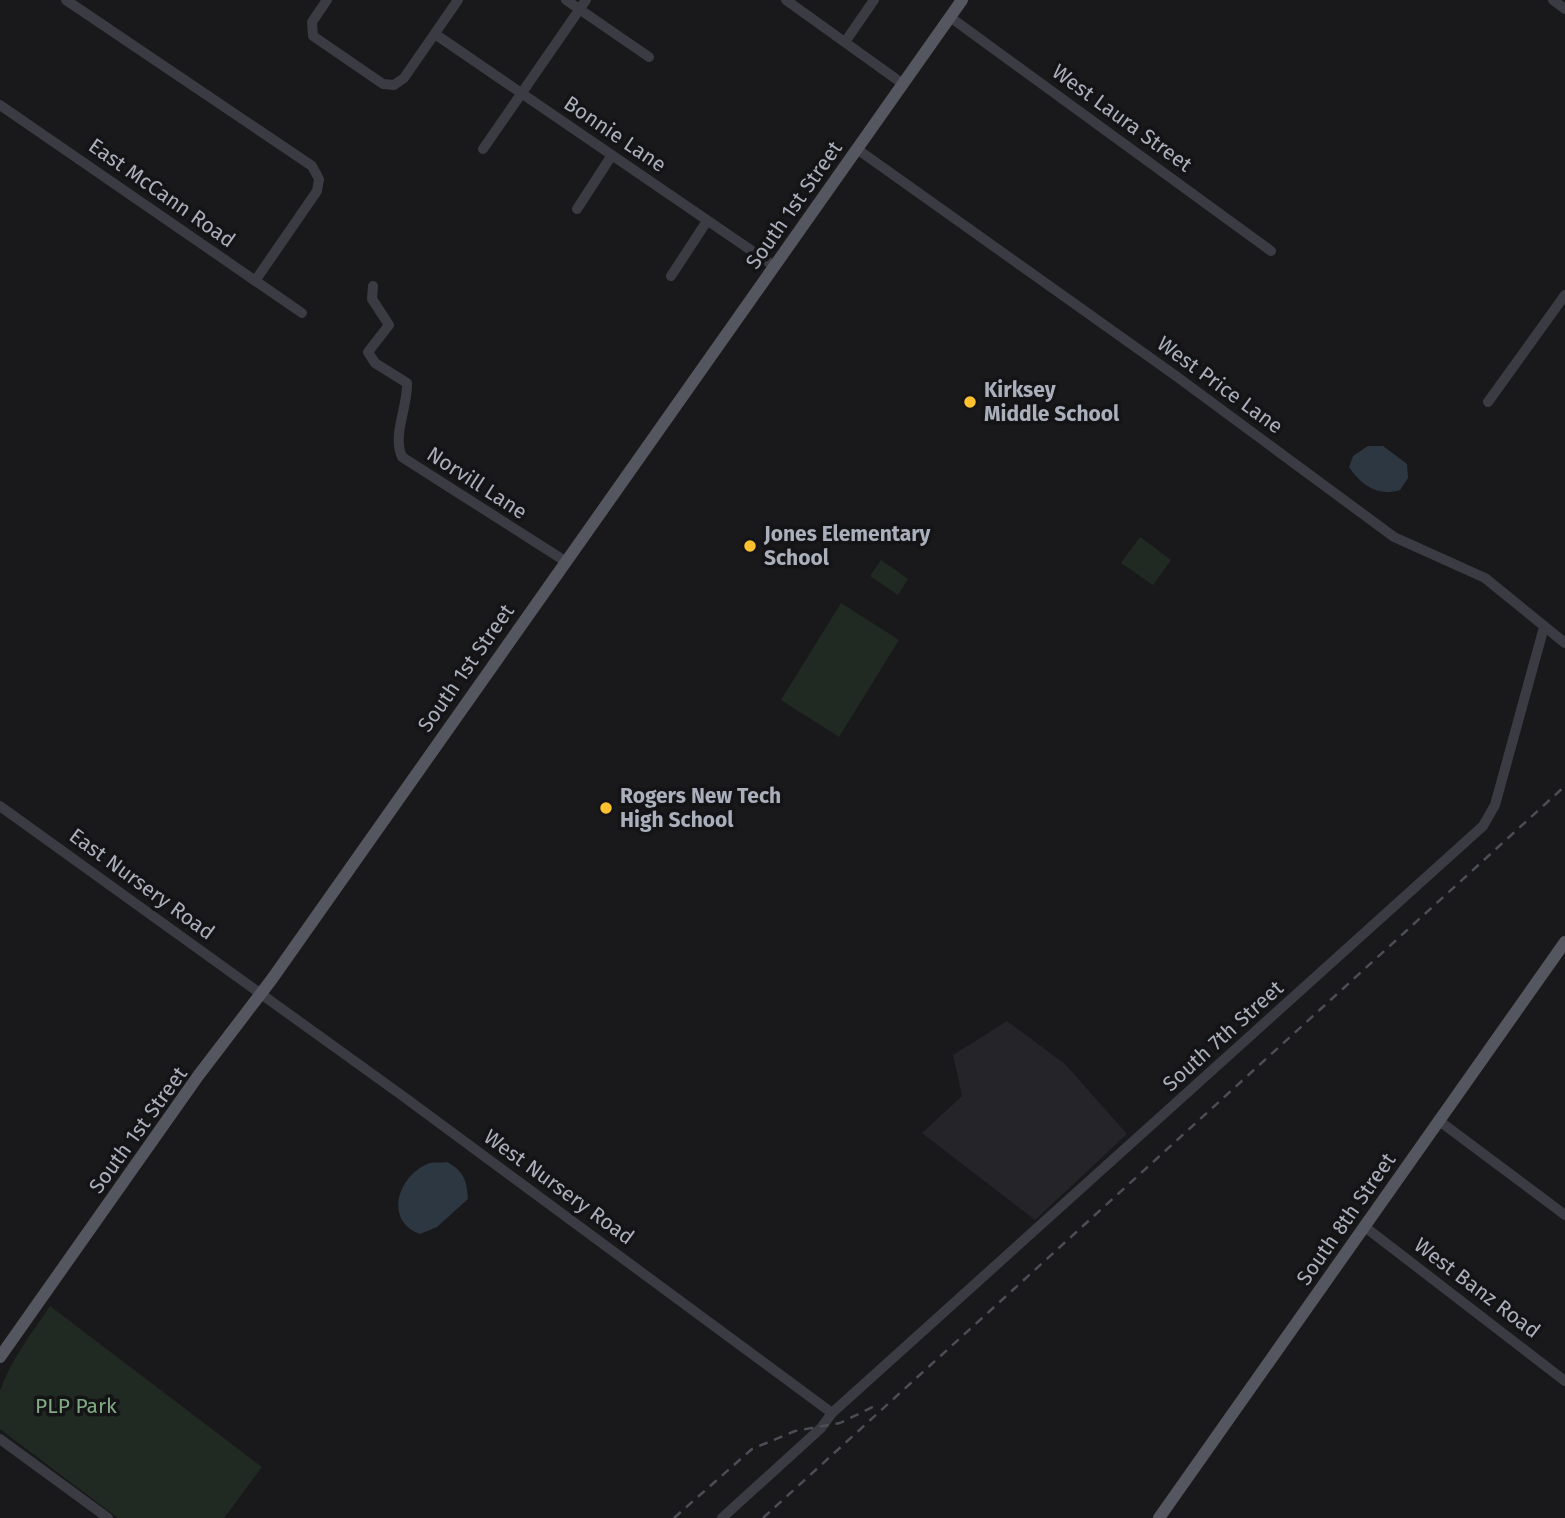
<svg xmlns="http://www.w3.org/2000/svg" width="1565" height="1518" viewBox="0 0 1565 1518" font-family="'Fira Sans',sans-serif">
	<rect width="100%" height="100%" fill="#19191b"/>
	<!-- built -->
	<path fill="#252529" d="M1007 1021 1065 1064 1127 1134 1035 1220 922 1133 962 1096 953 1055Z"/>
	<!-- green -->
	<path fill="#202a22" d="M1140 537 1171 560 1153 585 1121 563Z
		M881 560 908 579 898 595 870 576Z
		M841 603 899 640 839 737 781 700Z
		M50 1306 262 1467 224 1518H118L0 1429C0 1419 0 1401 0 1391 11 1360 31 1334 50 1306Z"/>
	<!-- water -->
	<path fill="#2d3741" d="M1368 446H1383L1407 464 1408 478 1400 490C1378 497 1361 485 1349 467L1353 456Z
		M447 1162C464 1171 467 1181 468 1199L437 1227 420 1234C383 1221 398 1174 430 1163 435 1162 442 1163 447 1162Z"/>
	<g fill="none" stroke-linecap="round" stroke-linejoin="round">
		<!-- minor -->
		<path stroke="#3b3c43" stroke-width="10" d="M66 0 312 166 319 179 317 191 255 281
			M327 0 312 22 313 36 383 84 394 85 404 78 458 0
			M566 0 649 57
			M786 0 903 84
			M1553 0 1565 9
			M950 17 1271 251
			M435 34 774 266
			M845 42 874 0
			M0 105 302 313
			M483 149 586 0
			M857 149 1176 376 1394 537 1485 578 1565 643
			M577 209 612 155
			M671 276 707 221
			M373 286 372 299 389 325 368 352 375 363 407 383C408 407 392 435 402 457L565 561
			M1488 402 1565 295
			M0 806 400 1094 832 1413
			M1438 1120 1565 1215
			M1365 1227 1565 1381
			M0 1439 108 1518
			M722 1518 821 1428 832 1413 1483 826 1495 805 1544 627"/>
		<!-- major -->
		<path stroke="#555760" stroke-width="12" d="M0 1357 198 1076 272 979 962 0
			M1159 1518 1565 942"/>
		<!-- rail -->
		<path stroke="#4c4e56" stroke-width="2.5" stroke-dasharray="9 7" stroke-linecap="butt" d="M674 1518 752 1449 795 1431 840 1423 879 1404
			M763 1518 1565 786"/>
	</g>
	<!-- markers -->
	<g fill="#ffc12d" stroke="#141416" stroke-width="2.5">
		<circle cx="970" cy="402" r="7"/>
		<circle cx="750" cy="546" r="7"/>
		<circle cx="606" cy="808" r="7"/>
	</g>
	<g text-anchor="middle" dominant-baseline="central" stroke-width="7" stroke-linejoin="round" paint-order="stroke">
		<!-- street labels -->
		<g font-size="21" fill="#aaafbc" stroke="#141416">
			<text transform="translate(1122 118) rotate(36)">West Laura Street</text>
			<text transform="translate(615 134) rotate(34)">Bonnie Lane</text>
			<text transform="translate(162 193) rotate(35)">East McCann Road</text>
			<text transform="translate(794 205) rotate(-55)">South 1st Street</text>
			<text transform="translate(1220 385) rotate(36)">West Price Lane</text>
			<text transform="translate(477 483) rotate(33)">Norvill Lane</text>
			<text transform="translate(466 668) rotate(-55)">South 1st Street</text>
			<text transform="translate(142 884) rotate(36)">East Nursery Road</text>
			<text transform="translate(1223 1036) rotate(-42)">South 7th Street</text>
			<text transform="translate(138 1130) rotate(-54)">South 1st Street</text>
			<text transform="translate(559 1187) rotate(36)">West Nursery Road</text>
			<text transform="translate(1346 1219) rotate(-55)">South 8th Street</text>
			<text transform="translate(1477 1288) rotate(37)">West Banz Road</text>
		</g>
		<!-- poi labels -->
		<g font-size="21" font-weight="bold" fill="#aaafbc" stroke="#141416" text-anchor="start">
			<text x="984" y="390">Kirksey<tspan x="984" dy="24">Middle School</tspan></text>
			<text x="764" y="534">Jones Elementary<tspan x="764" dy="24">School</tspan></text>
			<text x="620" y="796">Rogers New Tech<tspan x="620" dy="24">High School</tspan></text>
		</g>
		<!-- park labels -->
		<g font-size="21" fill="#80a984" stroke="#141416">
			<text x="76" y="1406">PLP Park</text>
		</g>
	</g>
</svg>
